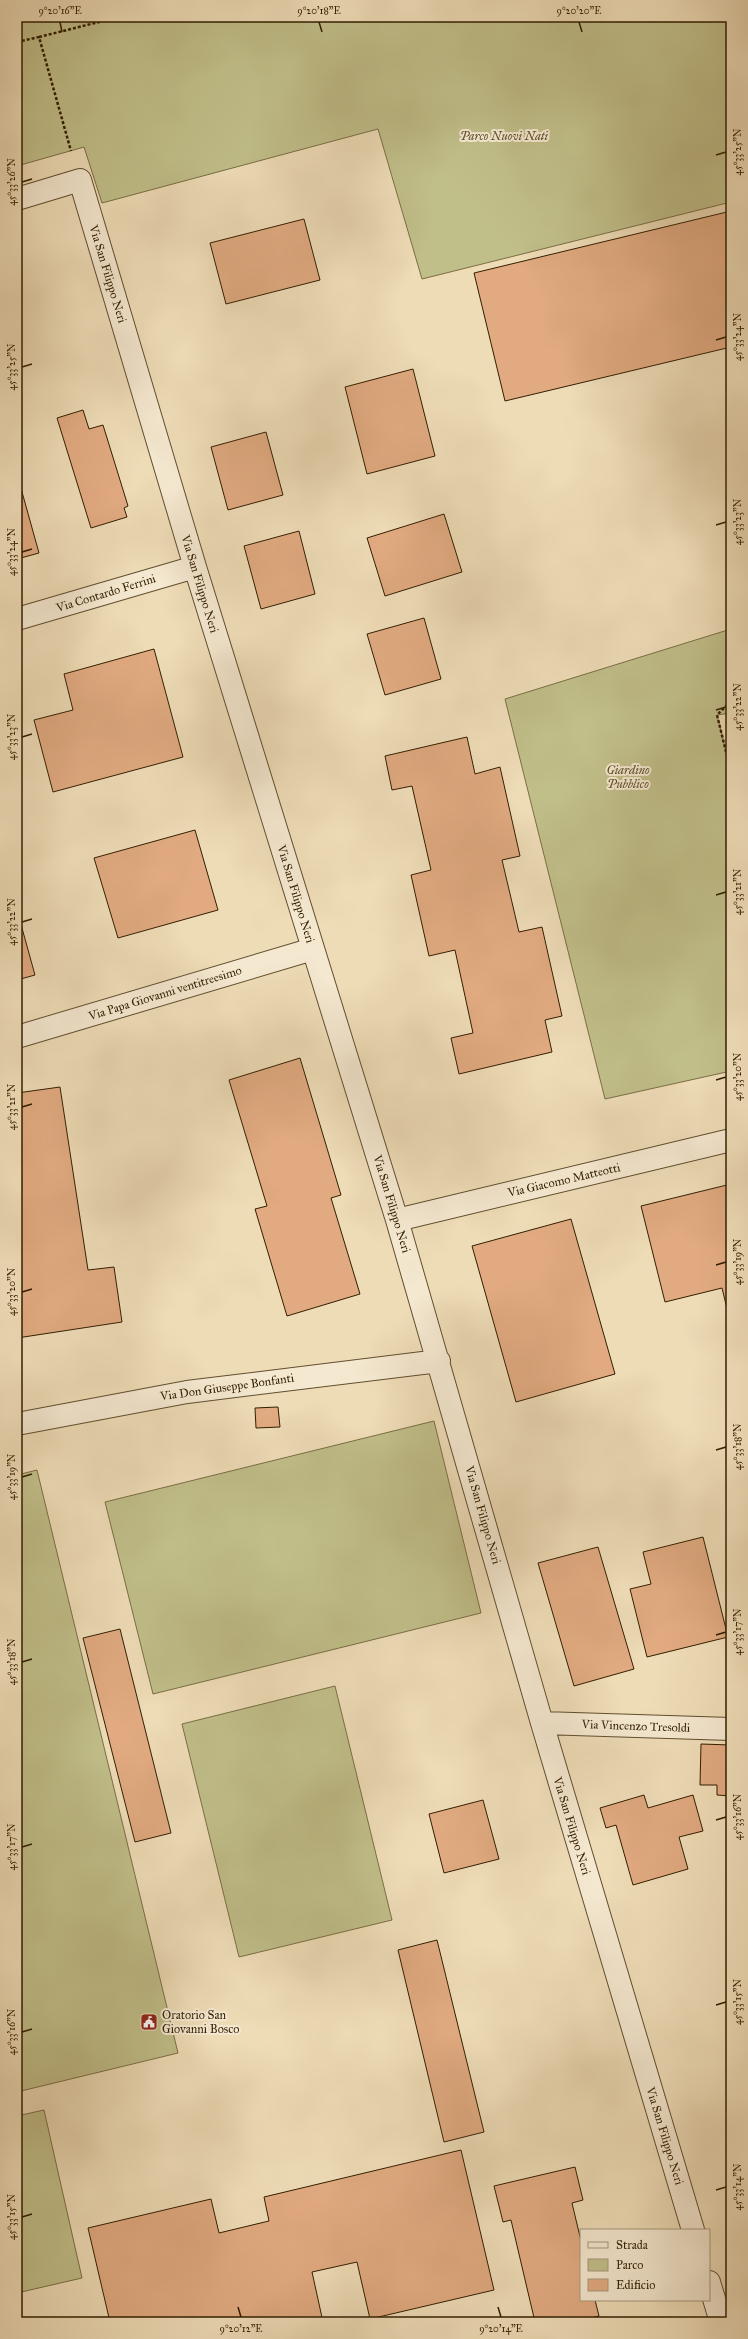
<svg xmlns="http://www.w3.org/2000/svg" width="748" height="2339" viewBox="0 0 748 2339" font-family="'IM FELL Great Primer',serif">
	<rect width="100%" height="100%" fill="#eedcb7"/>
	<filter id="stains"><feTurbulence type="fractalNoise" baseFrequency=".005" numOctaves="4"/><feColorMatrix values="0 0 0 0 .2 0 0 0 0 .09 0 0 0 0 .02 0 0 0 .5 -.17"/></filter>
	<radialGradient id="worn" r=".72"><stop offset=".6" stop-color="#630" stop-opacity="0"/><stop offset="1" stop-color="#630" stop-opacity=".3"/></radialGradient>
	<!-- green -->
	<path fill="#c0be89" stroke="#796e44" d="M17 17H731V202L422 279 378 129 102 203 84 147 17 166Z
		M731 629V713L717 715 731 771V1071L605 1099 505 699Z
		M434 1421 481 1613 153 1694 105 1502Z
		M37 1470 178 2053 17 2092V1475Z
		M335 1686 392 1920 239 1957 182 1724Z
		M44 2110 82 2278 17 2293V2116Z"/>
	<!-- building -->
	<path fill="#e1aa81" stroke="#321e00" d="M731 211V347L505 401 474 273Z
		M304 219 320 280 226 304 210 243Z
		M413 369 435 456 367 474 345 387Z
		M83 410 89 429 103 425 128 506 124 508 127 517 91 528 57 418Z
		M266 432 283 495 228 510 211 447Z
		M17 474 39 553 17 559Z
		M444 514 462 572 385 596 367 538Z
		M299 531 315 594 261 609 244 546Z
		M424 618 441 679 385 695 367 634Z
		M154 649 183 757 53 792 34 720 73 710 64 674Z
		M467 737 475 774 500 767 520 856 502 860 519 932 542 927 562 1016 545 1020 552 1052 459 1074 451 1038 473 1033 455 950 429 956 411 875 431 870 412 786 392 790 385 756Z
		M195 830 218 910 118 938 94 858Z
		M17 910 35 975 17 980Z
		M300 1058 341 1195 331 1198 360 1294 287 1316 255 1209 267 1206 229 1080Z
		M60 1087 88 1270 114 1267 122 1322 17 1338V1093Z
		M731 1184V1325L722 1288 665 1302 641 1206Z
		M571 1219 615 1374 516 1402 472 1246Z
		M278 1407 280 1427 256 1428 255 1408Z
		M703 1537 728 1637 647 1657 630 1589 651 1584 643 1552Z
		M598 1547 634 1669 574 1686 538 1563Z
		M120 1629 171 1833 135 1842 83 1638Z
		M701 1744 731 1745V1796L717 1795V1785H700Z
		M644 1795 648 1808 693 1795 703 1831 679 1837 688 1869 633 1885 616 1825 606 1828 600 1808Z
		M483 1800 499 1859 444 1873 429 1814Z
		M437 1940 484 2132 444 2142 398 1950Z
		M461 2150 494 2290 370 2319 357 2262 312 2272 323 2322H110L88 2228 211 2199 219 2233 269 2221 264 2197Z
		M575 2167 583 2200 572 2203 581 2241V2300H595L599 2316 574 2322H535L511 2220 503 2222 494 2186Z"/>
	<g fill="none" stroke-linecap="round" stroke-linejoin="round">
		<!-- minor casing -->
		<g stroke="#614e2e" stroke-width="24">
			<path id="minor" d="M17 199 80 180 195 567 397 1220 542 1723 693 2230
				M17 619 195 567
				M17 1037 313 949
				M397 1220 731 1140
				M17 1424 187 1392 439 1361
				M542 1723 731 1729
				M709 2282 721 2322"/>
		</g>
		<!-- path -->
		<path stroke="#321e00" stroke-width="2.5" stroke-dasharray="3 2" stroke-linecap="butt" d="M39 37 119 17
			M17 42 39 37 71 151
			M731 701 717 715 731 772"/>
		<!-- minor -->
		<use href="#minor" stroke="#f4e8d0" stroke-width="22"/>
	</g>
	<!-- ticks -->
	<path fill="none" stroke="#321e00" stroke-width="1.5" d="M60 22 62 32M319 22 322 32M579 22 582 32M716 155 726 152M22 182 32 179M716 340 726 337M22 367 32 364M716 525 726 522M22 552 32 549M716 710 726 707M22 737 32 734M716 895 726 892M22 922 32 919M716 1080 726 1077M22 1107 32 1104M716 1265 726 1262M22 1292 32 1289M716 1450 726 1447M22 1477 32 1474M716 1635 726 1632M22 1662 32 1659M716 1820 726 1817M22 1847 32 1844M716 2005 726 2002M22 2032 32 2029M716 2190 726 2187M22 2217 32 2214M238 2307 241 2317M498 2307 501 2317"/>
	<!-- icons -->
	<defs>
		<g id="civic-square" transform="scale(0.9)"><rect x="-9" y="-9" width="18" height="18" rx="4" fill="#8f2418" stroke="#f4e8d0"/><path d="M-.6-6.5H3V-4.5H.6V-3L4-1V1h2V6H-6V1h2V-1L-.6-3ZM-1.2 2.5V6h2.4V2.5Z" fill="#fff"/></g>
	</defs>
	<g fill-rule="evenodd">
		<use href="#civic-square" x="149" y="2022"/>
	</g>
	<g text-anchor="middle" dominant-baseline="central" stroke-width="4" stroke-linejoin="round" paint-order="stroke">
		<!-- park labels -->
		<g font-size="12" font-style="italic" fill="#5d4e29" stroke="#f4e8d0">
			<text x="504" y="136">Parco Nuovi Nati</text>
			<text x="628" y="770">Giardino<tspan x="628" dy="14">Pubblico</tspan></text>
		</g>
		<!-- street labels -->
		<g font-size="12" fill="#321e00" stroke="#f4e8d0">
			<text transform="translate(108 274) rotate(73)">Via San Filippo Neri</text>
			<text transform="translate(200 584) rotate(73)">Via San Filippo Neri</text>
			<text transform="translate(106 593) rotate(-17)">Via Contardo Ferrini</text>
			<text transform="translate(296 894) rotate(73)">Via San Filippo Neri</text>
			<text transform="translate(165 993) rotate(-17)">Via Papa Giovanni ventitreesimo</text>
			<text transform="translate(564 1180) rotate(-13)">Via Giacomo Matteotti</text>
			<text transform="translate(392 1204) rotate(73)">Via San Filippo Neri</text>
			<text transform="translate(227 1387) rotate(-8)">Via Don Giuseppe Bonfanti</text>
			<text transform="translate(483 1515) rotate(74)">Via San Filippo Neri</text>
			<text transform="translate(636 1726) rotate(2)">Via Vincenzo Tresoldi</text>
			<text transform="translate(572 1826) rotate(73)">Via San Filippo Neri</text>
			<text transform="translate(665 2136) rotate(73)">Via San Filippo Neri</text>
		</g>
		<!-- poi labels -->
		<g font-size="12" fill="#321e00" stroke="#f4e8d0" text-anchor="start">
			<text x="162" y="2015">Oratorio San<tspan x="162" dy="14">Giovanni Bosco</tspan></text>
		</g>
	</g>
	<!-- margin -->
	<rect width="748" height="2339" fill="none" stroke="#eedcb7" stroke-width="44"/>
	<!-- legend -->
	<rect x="580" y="2229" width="130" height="72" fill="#f4e8d0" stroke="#a6977d"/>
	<rect x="588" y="2242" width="20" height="6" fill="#f4e8d0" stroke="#a6977d"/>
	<text x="616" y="2249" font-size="12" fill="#321e00">Strada</text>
	<rect x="588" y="2259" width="20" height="12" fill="#c0be89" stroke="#a6977d"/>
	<text x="616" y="2269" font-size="12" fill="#321e00">Parco</text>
	<rect x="588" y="2279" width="20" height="12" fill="#e1aa81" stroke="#a6977d"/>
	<text x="616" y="2289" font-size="12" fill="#321e00">Edificio</text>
	<rect x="22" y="22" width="704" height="2295" fill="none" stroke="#321e00" stroke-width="1.5"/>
	<g font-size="10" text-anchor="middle" fill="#321e00">
		<text x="60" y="14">9°20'16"E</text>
		<text x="319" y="14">9°20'18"E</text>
		<text x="579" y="14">9°20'20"E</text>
		<text transform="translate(737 152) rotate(-90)" y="4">45°33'25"N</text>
		<text transform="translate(11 182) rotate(-90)" y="4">45°33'26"N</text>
		<text transform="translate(737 337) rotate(-90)" y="4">45°33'24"N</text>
		<text transform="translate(11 367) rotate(-90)" y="4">45°33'25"N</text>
		<text transform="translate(737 522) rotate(-90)" y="4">45°33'23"N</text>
		<text transform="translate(11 552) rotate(-90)" y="4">45°33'24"N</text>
		<text transform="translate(737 707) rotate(-90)" y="4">45°33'22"N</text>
		<text transform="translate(11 737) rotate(-90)" y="4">45°33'23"N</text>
		<text transform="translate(737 892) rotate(-90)" y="4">45°33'21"N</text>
		<text transform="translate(11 922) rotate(-90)" y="4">45°33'22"N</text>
		<text transform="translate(737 1077) rotate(-90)" y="4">45°33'20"N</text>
		<text transform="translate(11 1107) rotate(-90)" y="4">45°33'21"N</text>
		<text transform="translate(737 1262) rotate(-90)" y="4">45°33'19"N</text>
		<text transform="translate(11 1292) rotate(-90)" y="4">45°33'20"N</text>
		<text transform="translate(737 1447) rotate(-90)" y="4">45°33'18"N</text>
		<text transform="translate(11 1477) rotate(-90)" y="4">45°33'19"N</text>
		<text transform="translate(737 1632) rotate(-90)" y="4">45°33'17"N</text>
		<text transform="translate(11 1662) rotate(-90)" y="4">45°33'18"N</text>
		<text transform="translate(737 1817) rotate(-90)" y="4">45°33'16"N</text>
		<text transform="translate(11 1847) rotate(-90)" y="4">45°33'17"N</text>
		<text transform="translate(737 2002) rotate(-90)" y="4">45°33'15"N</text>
		<text transform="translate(11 2032) rotate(-90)" y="4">45°33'16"N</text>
		<text transform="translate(737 2187) rotate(-90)" y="4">45°33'14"N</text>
		<text transform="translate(11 2217) rotate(-90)" y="4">45°33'15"N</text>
		<text x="241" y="2332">9°20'12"E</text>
		<text x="501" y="2332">9°20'14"E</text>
	</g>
	<rect width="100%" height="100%" filter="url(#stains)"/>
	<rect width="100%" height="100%" fill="url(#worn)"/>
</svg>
